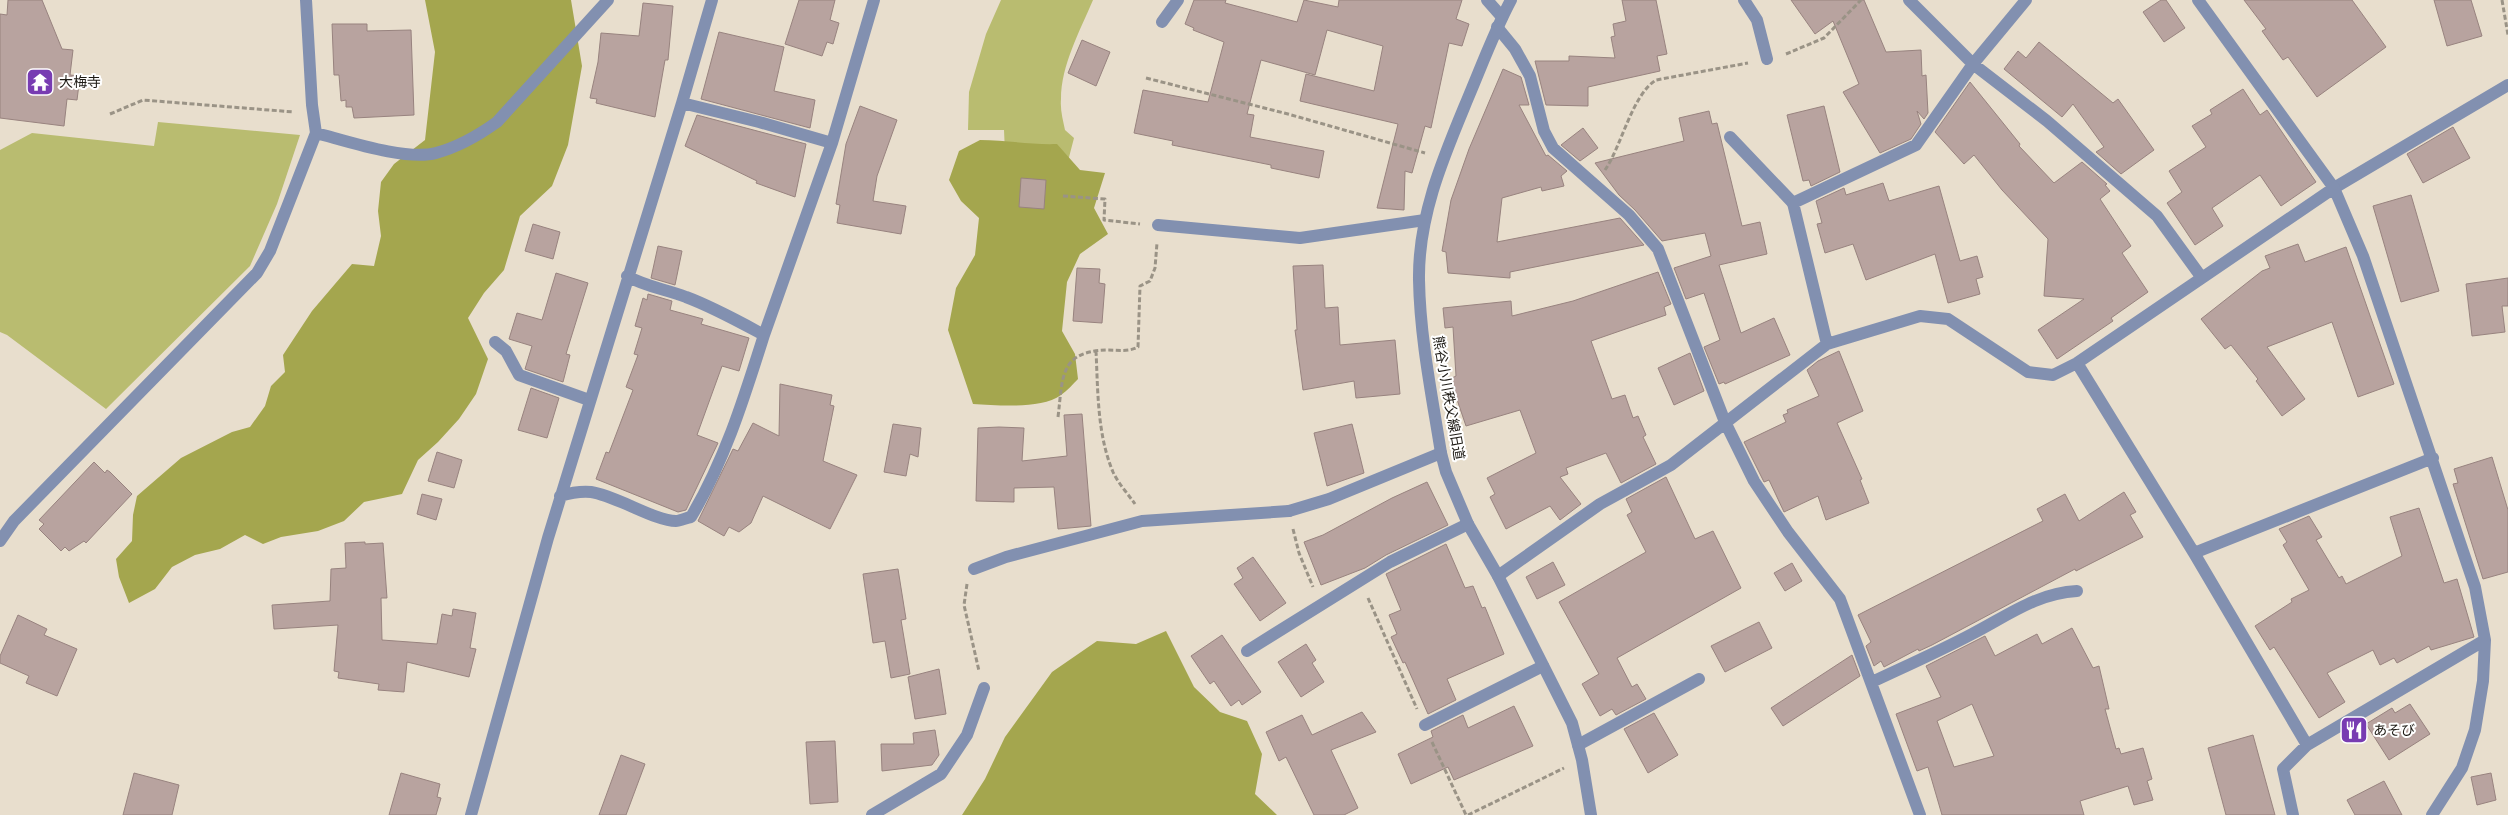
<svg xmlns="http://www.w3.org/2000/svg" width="2508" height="815" viewBox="0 0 2508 815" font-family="Montserrat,'Noto Sans JP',sans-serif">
	<rect width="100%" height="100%" fill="#e8decd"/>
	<!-- green -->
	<path fill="#b9bc70" d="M1001 0H1093C1080 31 1061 65 1061 99 1060 110 1063 120 1065 130L1074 138 1067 165 1005 153 1004 130H968L969 92 986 34Z
		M158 122 300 135 277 204 250 266 106 409 7 335 0 332V150L32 133 154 146Z"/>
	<!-- forest -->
	<path fill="#a4a64e" d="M425 0H571L582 66 568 145 552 186 520 216 504 270 484 293 468 318 488 359 476 394 459 419 438 442 418 460 402 494 364 502 344 521 318 531 281 537 263 544 245 535 220 549 195 555 172 567 155 589 129 603 119 577 116 559 132 541 133 515 137 496 181 458 232 432 250 427 265 406 271 386 285 372 283 355 312 311 352 264 374 266 381 236 378 211 381 182 394 164 425 140 435 52Z
		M980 140C1006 140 1031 145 1057 144L1080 170 1105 173 1094 208 1108 234 1080 254 1067 282 1062 331 1075 354 1078 379C1073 384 1067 391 1061 395 1040 410 997 405 973 404L948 330 956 288 975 255 979 218 961 201 949 180 959 151Z
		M1166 631 1194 687 1220 712 1247 721 1262 754 1255 794 1277 815H962L985 779 1005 737 1052 672 1097 641 1136 644Z"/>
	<!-- building -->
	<path fill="#b8a39f" stroke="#98837f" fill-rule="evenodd" d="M8 0H42L62 49 73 50 70 75 80 76 77 100 67 99 64 126 0 118V14L7 15Z
		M799 0H835L830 20 839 23 833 44 827 42 822 56 785 44Z
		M1194 0H1226L1225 3 1297 22 1304 0 1338 7 1339 0H1462L1456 19 1469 24 1462 46 1449 43 1431 128 1425 126 1412 173 1405 171 1404 210 1377 208 1398 124 1300 101 1306 74 1374 91 1383 46 1327 30 1315 75 1261 60 1247 114 1254 115 1250 137 1324 151 1319 178 1271 168V165L1172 145 1173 141 1134 133 1143 90 1208 102 1224 42 1193 30 1194 28 1185 24Z
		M1622 0H1656L1667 54 1657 56 1660 71 1588 87V106L1546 105 1535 61H1569V56L1615 58 1611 37 1615 36 1613 24 1626 21Z
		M1791 0H1864L1886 52 1921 50 1922 76 1926 75 1928 113 1924 119 1917 111 1921 124 1911 139 1880 153 1843 92 1859 84 1833 21 1815 34Z
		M2161 0H2166L2185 28 2164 42 2143 12Z
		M2244 0H2352L2386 47 2317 97 2288 57 2283 60 2262 31 2266 29Z
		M2434 0H2471L2482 36 2447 46Z
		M643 3 673 6 668 60H665L655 117 596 103 597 99 590 98 598 62 601 33 639 36Z
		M332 24H367V31L411 30 414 115 354 118 352 107H346V100L341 101 339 75H334Z
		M719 32 784 47 774 91 815 100 810 128 701 99Z
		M1082 40 1110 52 1096 86 1068 73Z
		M2039 42 2113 103 2118 99 2154 150 2121 174 2096 152 2104 147 2073 104 2062 117 2004 69 2018 51 2026 58Z
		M1503 69 1521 77 1529 105H1519L1546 156 1548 155 1567 171 1561 176 1564 186 1542 191 1541 187 1502 198 1497 242 1620 218 1644 245 1510 272V278L1448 273 1446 252 1442 251 1451 200 1469 149Z
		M1970 82 2020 144 2019 146 2054 183 2082 162 2107 184 2105 185 2110 191 2100 199 2131 246 2122 253 2148 292 2111 318 2113 321 2057 359 2038 330 2084 299 2044 296 2048 239 2002 190 1974 155 1964 164 1935 132Z
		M2243 89 2260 115 2267 110 2316 182 2281 206 2260 175 2212 208 2223 226 2195 245 2167 203 2182 192 2169 171 2206 147 2192 126 2212 114 2210 110Z
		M860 106 897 120 877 176 873 201 906 206 901 234 837 223 840 205 836 204 846 144Z
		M1824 106 1840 172 1811 186 1809 180 1803 181 1787 115Z
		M1709 111 1712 124 1717 123 1742 226 1760 222 1767 254 1719 265 1741 333 1774 318 1790 355 1725 384 1724 382 1719 384 1704 347 1720 340 1704 293 1686 299 1674 268 1711 256 1705 233 1662 241 1635 210 1619 195 1595 163 1684 141 1679 118Z
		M697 115 806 144 795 197 756 183 757 181 685 146Z
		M2453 127 2470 158 2423 183 2407 154Z
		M1583 128 1598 148 1580 161 1561 145Z
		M1021 178 1046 180 1044 209 1019 207Z
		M1883 183 1889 201 1939 186 1960 261 1977 256 1983 277 1976 279 1980 294 1948 303 1935 254 1866 280 1853 244 1825 253 1817 224 1822 223 1816 201 1844 188 1846 195Z
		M2411 195 2439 291 2401 302 2373 206Z
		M533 224 560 232 553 259 525 251Z
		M2298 244 2305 262 2346 247 2394 384 2358 397 2332 322 2267 347 2305 399 2282 416 2256 381 2258 379 2231 345 2225 349 2201 319 2262 271 2270 268 2265 256Z
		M658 246 682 251 675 285 651 278Z
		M1323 265 1325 308 1338 307 1340 345 1395 340 1400 394 1356 398 1354 381 1303 390 1295 330H1297L1293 266Z
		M1077 268 1100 269 1099 283 1105 284 1102 323 1073 321Z
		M1658 272 1671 304 1664 307 1666 315 1591 341 1612 399 1625 395 1633 418 1638 416 1646 435 1643 437 1656 464 1621 483 1606 453 1566 468 1568 474 1560 477 1581 504 1560 520 1550 506 1506 529 1490 497 1495 494 1487 478 1536 453 1520 410 1466 426 1450 379 1456 376 1453 327 1445 328 1443 308 1511 301 1512 316 1573 301Z
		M556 273 588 283 566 354 570 355 563 382 525 369 532 346 509 339 517 313 542 320Z
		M2508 278V306H2502L2505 332 2472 336 2466 284Z
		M648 294 672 301 670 310 703 319 701 324 749 338 739 371 722 366 697 435 718 443 686 510 678 512 596 479 606 452 609 453 633 390 626 387 638 355 634 354 642 328 635 326 643 298 647 300Z
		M1839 351 1863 411 1837 423 1862 479 1860 480 1869 503 1826 520 1818 496 1784 512 1769 480 1764 482 1744 442 1786 422 1783 415 1788 413 1787 410 1819 396 1807 370 1818 361Z
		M1690 353 1704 391 1674 405 1658 368Z
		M780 384 832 395 830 405 834 406 823 461 857 475 830 529 763 496 751 523 739 532 729 527 724 536 698 521 733 449 738 451 753 423 779 436Z
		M531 388 559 398 547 438 518 430Z
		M1082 414 1091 526 1058 529 1054 487 1014 488V502L976 501 978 428 999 427 1024 428 1022 461 1067 456 1064 415Z
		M893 424 921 428 918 457 910 454 906 476 884 472Z
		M1352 424 1364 473 1327 486 1314 433Z
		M437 452 462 460 454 488 428 481Z
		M2492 457 2508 510V572L2483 579 2453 484 2458 483 2454 469Z
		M94 462 105 473 107 470 110 472 132 494 86 543 84 541 69 551 65 547 61 551 39 529 44 524 39 520Z
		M1666 477 1695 539 1713 531 1741 588 1617 658 1632 687 1637 684 1646 699 1616 715 1612 709 1600 716 1582 684 1599 674 1559 602 1646 552 1627 515 1632 512 1626 499Z
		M1427 482 1448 525 1386 555 1365 568 1321 585 1304 542 1323 535 1392 498Z
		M2124 492 2136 512 2130 515 2143 537 2076 571 2075 569 1932 645 1919 651 1918 649 1884 667 1881 661 1874 666 1866 646 1871 642 1858 615 2043 521 2037 509 2065 494 2079 521Z
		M422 494 442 499 436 520 417 514Z
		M2419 508 2444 583 2457 579 2474 637 2431 650 2429 646 2397 663 2394 658 2380 665 2373 650 2327 673 2345 702 2319 718 2274 647 2270 650 2255 626 2292 602 2291 599 2309 590 2283 545 2287 542 2279 529 2309 516 2322 537 2316 540 2339 578 2342 576 2346 584 2402 556 2390 517Z
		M365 542V544L383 543 387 598H381L382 640 437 644 442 614 452 616 453 609 476 613 470 648 476 649 469 677 407 662 404 692 378 690 379 684 338 678 339 672 334 671 338 625 274 629 272 605 330 601 331 569 346 568 345 543Z
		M1446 544 1465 588 1473 586 1482 608 1485 607 1504 654 1447 679 1456 700 1428 714 1405 662 1403 663 1391 637 1397 634 1389 615 1401 610 1386 574Z
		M1253 557 1286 603 1260 621 1234 584 1243 578 1237 568Z
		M1553 562 1565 585 1537 599 1526 577Z
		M1792 563 1802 581 1785 591 1774 573Z
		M898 569 906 619 901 620 910 674 891 678 885 641 873 643 863 574Z
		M18 615 47 629 44 635 77 649 57 696 26 683 29 676 0 663V656Z
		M1759 622 1772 648 1725 672 1711 646Z
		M2072 628 2093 668 2099 666 2109 709H2105L2116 749 2119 748 2121 754 2143 748 2152 779 2147 781 2153 800 2134 805 2128 786 2080 801 2084 815H1942L1928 767 1917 771 1896 714 1941 697 1926 666 1985 636 1995 656 2037 634 2042 644ZM1972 704 1994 756 1954 767 1937 721Z
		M1222 635 1261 692 1242 705 1239 700 1231 706 1214 681 1210 684 1191 656Z
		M1306 644 1316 660 1312 663 1324 682 1301 697 1278 662Z
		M1852 655 1860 676 1783 726 1771 708Z
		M939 669 946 714 915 719 908 677Z
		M2410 704 2430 734 2389 760 2366 724 2392 708 2395 713Z
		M1514 706 1533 746 1454 780 1448 767 1411 784 1398 754 1433 737 1431 731 1463 715 1468 728Z
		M1362 712 1376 732 1331 750 1358 808 1344 815H1314L1286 757 1279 761 1266 732 1302 715 1312 735Z
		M1654 713 1678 755 1648 773 1624 729Z
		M935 730 939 755 932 765 882 771 881 744H914L913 733Z
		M2253 735 2275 815H2226L2208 748Z
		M835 741 838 802 810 804 806 742Z
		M621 755 645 764 626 815H599Z
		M134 773 179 785 172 815H123Z
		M401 773 440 784 437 797 441 798 436 815H389Z
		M2491 773 2496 800 2477 805 2471 777Z
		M2384 781 2402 815H2355L2347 800Z"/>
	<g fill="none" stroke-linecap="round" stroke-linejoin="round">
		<!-- path -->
		<path stroke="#9a9386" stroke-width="3" stroke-dasharray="5 2.5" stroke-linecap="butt" d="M2502 0 2508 35
			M1786 54 1824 38 1861 0
			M1146 78 1288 114 1425 153
			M110 114 143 100 294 112
			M1605 170C1622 145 1632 95 1656 80L1748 63
			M1063 196 1105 199 1104 220 1140 224
			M1096 351C1098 391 1097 434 1113 472 1118 483 1128 494 1135 504
			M1058 417C1063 377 1059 351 1108 350 1118 350 1129 352 1138 347L1140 286 1150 281 1155 268 1157 243
			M1293 529 1299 553 1313 587
			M967 584 964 605 979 671
			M1368 598 1417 709
			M1432 742 1466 815
			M1468 815 1564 768"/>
		<!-- service -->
		<path stroke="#8290b0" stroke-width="12" d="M1487 0 1502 17
			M1744 0 1757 20 1767 59
			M1162 22 1178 0
			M1730 137 1793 203
			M2334 188 2508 85
			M1158 225 1300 238 1425 220
			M495 342 506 351 519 375 589 400
			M1289 511 1329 499 1441 453
			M1247 651 1390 562 1468 524
			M1425 725 1543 666
			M1578 745 1699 679"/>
		<!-- minor -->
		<path stroke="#8290b0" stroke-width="12" d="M1909 0 1973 64 2047 121 2157 216 2202 278
			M2198 0 2334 188 2363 256 2475 587 2485 640 2483 681 2475 730 2462 768 2432 815
			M1497 27 1515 49 1530 76 1544 131 1553 148 1629 215 1658 249 1725 422 1754 481 1788 532 1840 599 1920 815
			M682 103 759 122 832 143 764 335
			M316 133C347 141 406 161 436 153 458 147 479 135 497 122L608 0
			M832 143 874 0
			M1827 344 1793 203 1916 145 1973 64 2026 0
			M2077 363 2194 553 2307 745
			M560 496C570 493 580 491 591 492 617 496 655 521 676 521 680 521 686 518 691 517 725 460 744 398 764 335 738 321 713 307 686 297 666 289 646 287 627 276
			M0 541 14 521 257 273 270 251 316 133 312 105 306 0
			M2194 553 2433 458
			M974 569 1006 557 1142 521 1289 511
			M1498 576 1600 504 1671 465 1827 344 1920 316 1948 319 2028 372 2053 375 2077 363 2334 188
			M1872 682C1906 666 1940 651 1972 634 2007 616 2037 593 2077 591
			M471 815 548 538 682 103 712 0
			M872 815 941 774 967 735 984 688
			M2293 815 2283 769 2307 745 2485 640"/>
		<!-- tertiary -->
		<path stroke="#8290b0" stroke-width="12" d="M1511 0C1494 32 1482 65 1468 98 1444 156 1418 215 1419 280 1420 338 1432 396 1441 453L1446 472 1468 524 1498 576 1572 723 1582 760 1591 815"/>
	</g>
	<!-- icons -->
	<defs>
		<g id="temple-square" transform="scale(1.4375)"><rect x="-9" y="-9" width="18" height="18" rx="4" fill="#783cb2" stroke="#fff"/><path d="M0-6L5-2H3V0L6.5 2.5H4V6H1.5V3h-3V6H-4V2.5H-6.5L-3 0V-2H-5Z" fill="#fff"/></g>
		<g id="restaurant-square" transform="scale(1.4375)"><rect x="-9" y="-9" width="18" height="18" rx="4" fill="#783cb2" stroke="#fff"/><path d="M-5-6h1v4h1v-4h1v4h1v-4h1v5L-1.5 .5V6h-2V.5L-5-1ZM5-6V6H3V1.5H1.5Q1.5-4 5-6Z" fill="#fff"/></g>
	</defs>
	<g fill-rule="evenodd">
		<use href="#temple-square" x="40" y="82"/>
		<use href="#restaurant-square" x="2354" y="730"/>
	</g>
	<g text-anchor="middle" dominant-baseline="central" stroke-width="4" stroke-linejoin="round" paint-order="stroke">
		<!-- poi labels -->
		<g font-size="14" fill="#1c1913" stroke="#fff" text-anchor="start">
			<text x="59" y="82">大梅寺</text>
			<text x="2373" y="730">あそび</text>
		</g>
		<!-- street labels -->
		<g font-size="14" fill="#1c1913" stroke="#fff">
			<text transform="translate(1449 398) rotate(80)">熊谷小川秩父線旧道</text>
		</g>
	</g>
</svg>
